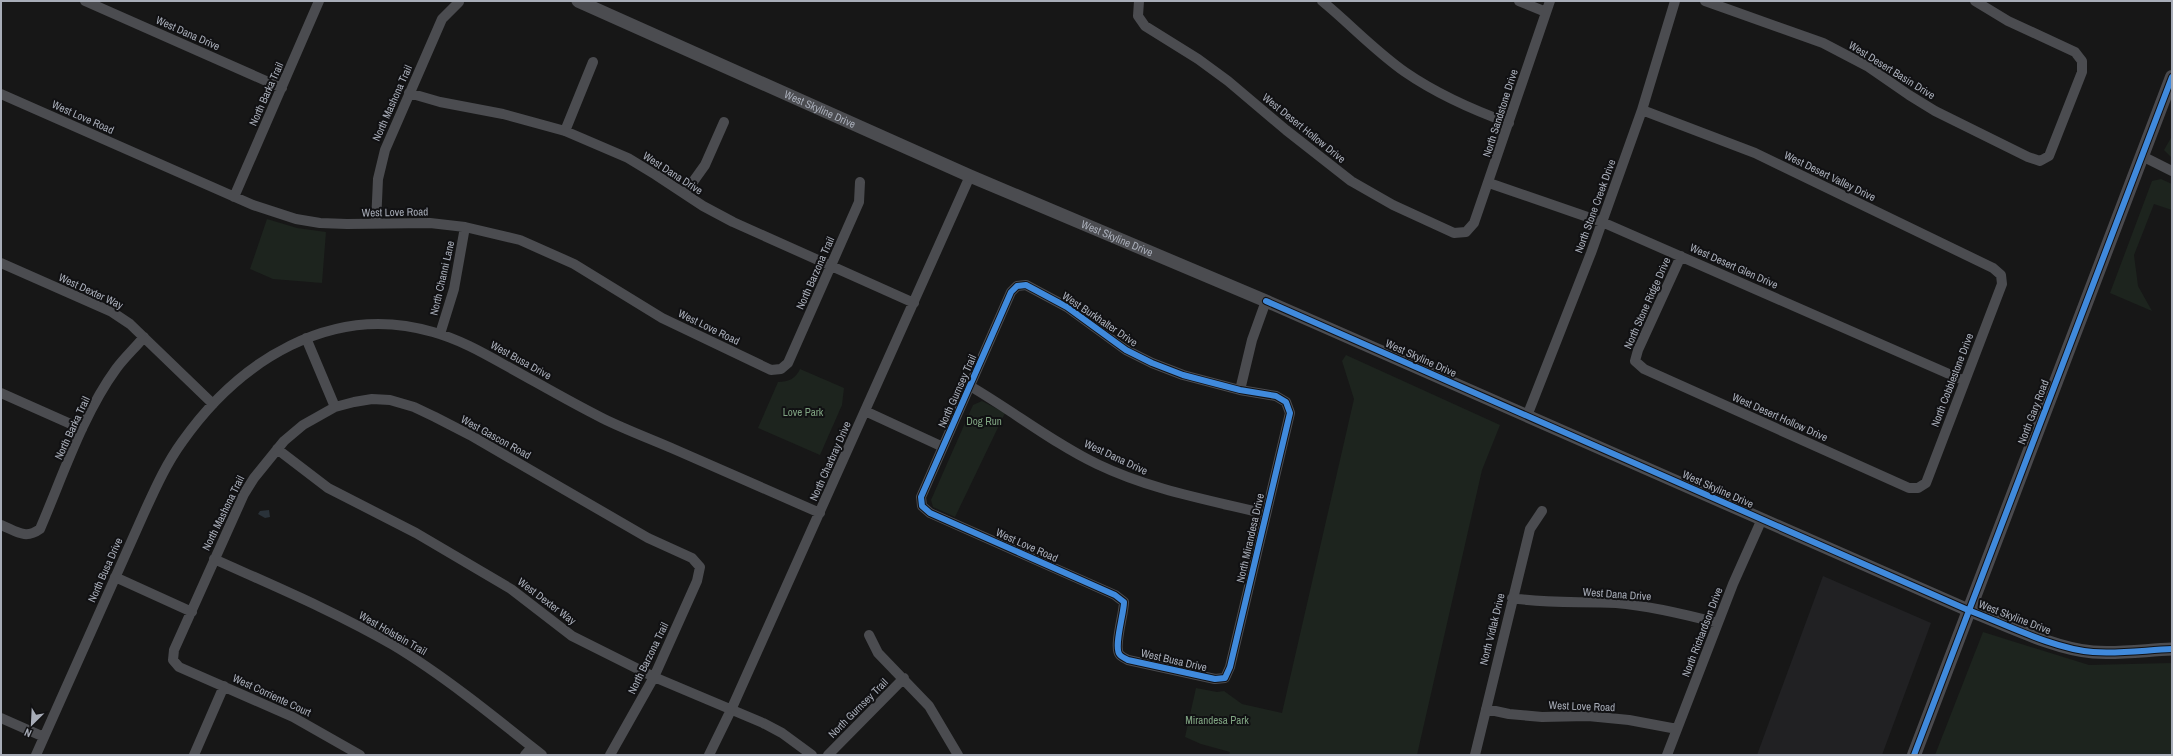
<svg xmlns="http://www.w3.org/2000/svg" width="2173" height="756" viewBox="0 0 2173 756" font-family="'Archivo Narrow',sans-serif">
	<rect width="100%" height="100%" fill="#171717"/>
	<!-- built -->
	<path fill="#212123" d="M1823 576 1931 623 1882 755H1757Z"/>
	<!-- green -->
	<path fill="#1d241e" d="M2172 136V158L2164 150Z
		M2161 179 2172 184V210L2154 204 2134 255 2138 286 2152 311 2110 293 2152 181Z
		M267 219 297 228 326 232 322 283 273 279 250 269Z
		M1346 355 1500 425 1482 470 1417 755H1229L1230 752 1201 744 1185 737 1196 688 1217 692 1224 691 1242 704 1282 713 1354 399 1342 361Z
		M800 369 844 388 842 405 820 455 758 428 778 382C789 382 796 378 800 369Z
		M982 401 1005 413 955 517 933 507 931 500 973 405Z
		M1983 632 2089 665 2172 663V755H1935Z"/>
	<!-- water -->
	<path fill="#2a3239" d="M269 510 270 517 265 518 258 514 260 511Z"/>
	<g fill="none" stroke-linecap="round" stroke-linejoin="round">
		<!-- minor -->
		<path stroke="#4b4c50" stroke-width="10" d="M85 1 282 88
			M1139 1 1138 16 1145 26 1198 59 1228 81 1286 130 1351 181 1393 205 1454 233 1466 232 1474 223 1550 1
			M1322 1C1350 24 1375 51 1405 72 1437 94 1473 110 1509 123
			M1519 1 1546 12
			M1705 1 1823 43 1867 66 1909 95 1935 111 2028 157 2040 161 2049 156 2082 72V61L2075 52 2008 21 1975 1
			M409 93 440 102 503 114 565 131 628 158 656 175 703 206 733 222 914 303
			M1 94 253 205 296 219 320 223 347 224 430 223 465 227 520 240 574 264 662 318 771 370 781 369 788 363 859 202 860 182
			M1642 110 1755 153 1993 268 2001 275 2002 284 1926 483 1918 488H1909L1644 369 1635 361 1638 350 1681 256
			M565 131 593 62
			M2142 156 2172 171
			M1489 183 1602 222 1965 381
			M685 193 705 165 724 122
			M234 197 319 1
			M376 223 378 179 385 150 442 19 459 2
			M1 263 112 312 130 324 213 404
			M1026 285 1067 307 1126 350 1152 363 1183 375 1240 390 1276 396 1286 402 1290 413 1230 667 1225 678 1215 679 1128 660C1126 659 1122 657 1120 655 1113 648 1124 614 1124 602L1115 595 930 513 922 506 921 497 1011 292 1017 286Z
			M440 334 454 289 465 227
			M306 338 335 407
			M970 386C1013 411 1053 443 1097 464 1151 490 1209 500 1266 514
			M1240 390 1252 340 1266 301
			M1 393 82 429
			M865 411 943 447
			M1527 416 1591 253 1642 110 1675 1
			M277 449 328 488 416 533 511 589 572 636 654 677 763 723 782 733 812 755
			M1 525C16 531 25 540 40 529 62 478 83 414 116 369 124 358 135 348 144 337
			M214 559C274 586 336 612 393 645 443 675 496 718 542 755
			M115 577 192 612
			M1512 598C1548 604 1580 601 1616 603 1651 606 1684 614 1718 623
			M869 635 878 653 929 706 958 755
			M1486 709 1509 714 1542 717 1588 716 1629 720 1677 729
			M1 718 44 737
			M36 755 144 513C155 489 166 464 182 442 239 361 331 302 433 332 458 339 480 351 503 364 536 382 568 401 602 418 626 430 651 439 676 450 724 471 772 492 820 513
			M194 755 224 686
			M360 755 293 717 179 667 173 660 174 650 244 494 254 478 284 441 303 425 335 407 354 402 372 399 390 400 414 407 435 417 470 435 648 538 692 558 700 567 697 581 654 677 610 755
			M525 755 532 747
			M709 755 731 710 970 176
			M828 755 904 678
			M1475 755 1530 529 1542 511
			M1667 755 1733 584 1762 519"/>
		<!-- tertiary -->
		<path stroke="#4b4c50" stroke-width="13" id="s1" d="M578 1 970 176 1266 301 1968 610C2005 624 2054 649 2093 652 2119 654 2146 650 2172 649"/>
		<!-- secondary -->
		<path stroke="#4a4a4e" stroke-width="14" d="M1914 755 2172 77"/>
		<!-- cycleway casing -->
		<g stroke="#111113" stroke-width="8">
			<path id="cycleway" d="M1026 285 1067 307 1126 350 1152 363 1183 375 1240 390 1276 396 1286 402 1290 413 1230 667 1225 678 1215 679 1128 660C1126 659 1122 657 1120 655 1113 648 1124 614 1124 602L1115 595 930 513 922 506 921 497 1011 292 1017 286Z
				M1266 301 1968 610C2005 624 2054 649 2093 652 2119 654 2146 650 2172 649
				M1914 755 2172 77"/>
		</g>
		<!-- cycleway -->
		<use href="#cycleway" stroke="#408adc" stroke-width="6"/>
	</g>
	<g text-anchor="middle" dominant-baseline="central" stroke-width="4" stroke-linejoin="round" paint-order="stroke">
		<!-- street labels -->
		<g font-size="11" fill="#a8adb8" stroke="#111113">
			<text transform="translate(188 33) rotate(24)">West Dana Drive</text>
			<text transform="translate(1892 70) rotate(32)">West Desert Basin Drive</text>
			<text transform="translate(266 94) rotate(-66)">North Barka Trail</text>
			<text transform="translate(392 103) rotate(-66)">North Mashona Trail</text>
			<text stroke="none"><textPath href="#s1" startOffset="265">West Skyline Drive</textPath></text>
			<text transform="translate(1500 113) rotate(-72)">North Sandstone Drive</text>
			<text transform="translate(83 117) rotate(24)">West Love Road</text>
			<text transform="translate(1304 128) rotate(39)">West Desert Hollow Drive</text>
			<text transform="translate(673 173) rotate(33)">West Dana Drive</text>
			<text transform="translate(1830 176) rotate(26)">West Desert Valley Drive</text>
			<text transform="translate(1595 206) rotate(-70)">North Stone Creek Drive</text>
			<text transform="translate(395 212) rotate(-1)">West Love Road</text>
			<text stroke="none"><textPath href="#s1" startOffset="589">West Skyline Drive</textPath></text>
			<text transform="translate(1734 266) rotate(24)">West Desert Glen Drive</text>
			<text transform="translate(815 273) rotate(-66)">North Barzona Trail</text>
			<text transform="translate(442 278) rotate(-77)">North Channi Lane</text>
			<text transform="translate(91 291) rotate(25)">West Dexter Way</text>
			<text transform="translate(1647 303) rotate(-66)">North Stone Ridge Drive</text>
			<text transform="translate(1100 319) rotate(34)">West Burkhalter Drive</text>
			<text transform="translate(709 327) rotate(26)">West Love Road</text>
			<text transform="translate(1421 358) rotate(24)">West Skyline Drive</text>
			<text transform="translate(521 360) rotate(29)">West Busa Drive</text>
			<text transform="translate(1952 380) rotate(-69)">North Cobblestone Drive</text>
			<text transform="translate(957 391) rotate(-66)">North Gurnsey Trail</text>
			<text transform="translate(2033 412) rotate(-69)">North Gary Road</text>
			<text transform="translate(1780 417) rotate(24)">West Desert Hollow Drive</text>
			<text transform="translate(72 428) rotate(-65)">North Barka Trail</text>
			<text transform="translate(496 437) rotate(29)">West Gascon Road</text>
			<text transform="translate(1116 457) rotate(25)">West Dana Drive</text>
			<text transform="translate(830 461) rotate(-66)">North Charbray Drive</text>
			<text transform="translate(1718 489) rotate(24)">West Skyline Drive</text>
			<text transform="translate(223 513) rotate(-64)">North Mashona Trail</text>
			<text transform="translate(1250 538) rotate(-77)">North Mirandesa Drive</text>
			<text transform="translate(1027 545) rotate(24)">West Love Road</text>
			<text transform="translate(105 570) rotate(-66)">North Busa Drive</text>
			<text transform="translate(1617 594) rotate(4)">West Dana Drive</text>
			<text transform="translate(547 601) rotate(37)">West Dexter Way</text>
			<text transform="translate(2015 617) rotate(21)">West Skyline Drive</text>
			<text transform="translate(1492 629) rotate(-76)">North Vidlak Drive</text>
			<text transform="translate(1702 632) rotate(-69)">North Richardson Drive</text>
			<text transform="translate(393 633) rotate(30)">West Holstein Trail</text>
			<text transform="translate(648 658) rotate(-64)">North Barzona Trail</text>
			<text transform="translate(1174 660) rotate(13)">West Busa Drive</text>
			<text transform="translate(272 695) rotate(25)">West Corriente Court</text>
			<text transform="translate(1582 706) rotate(2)">West Love Road</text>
			<text transform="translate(858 708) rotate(-45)">North Gurnsey Trail</text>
		</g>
		<!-- park labels -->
		<g font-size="11" fill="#7fa381" stroke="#111113">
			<text x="803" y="412">Love Park</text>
			<text x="984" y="421">Dog Run</text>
			<text x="1217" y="720">Mirandesa Park</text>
		</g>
	</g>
	<!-- border -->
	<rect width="2173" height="756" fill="none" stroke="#a8adb8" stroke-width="4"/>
	<!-- north arrow -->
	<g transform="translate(32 724) rotate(204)" stroke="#111113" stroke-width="3" paint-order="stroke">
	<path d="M0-3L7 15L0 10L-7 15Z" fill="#a8adb8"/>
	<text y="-6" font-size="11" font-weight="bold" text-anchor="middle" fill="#a8adb8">N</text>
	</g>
</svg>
